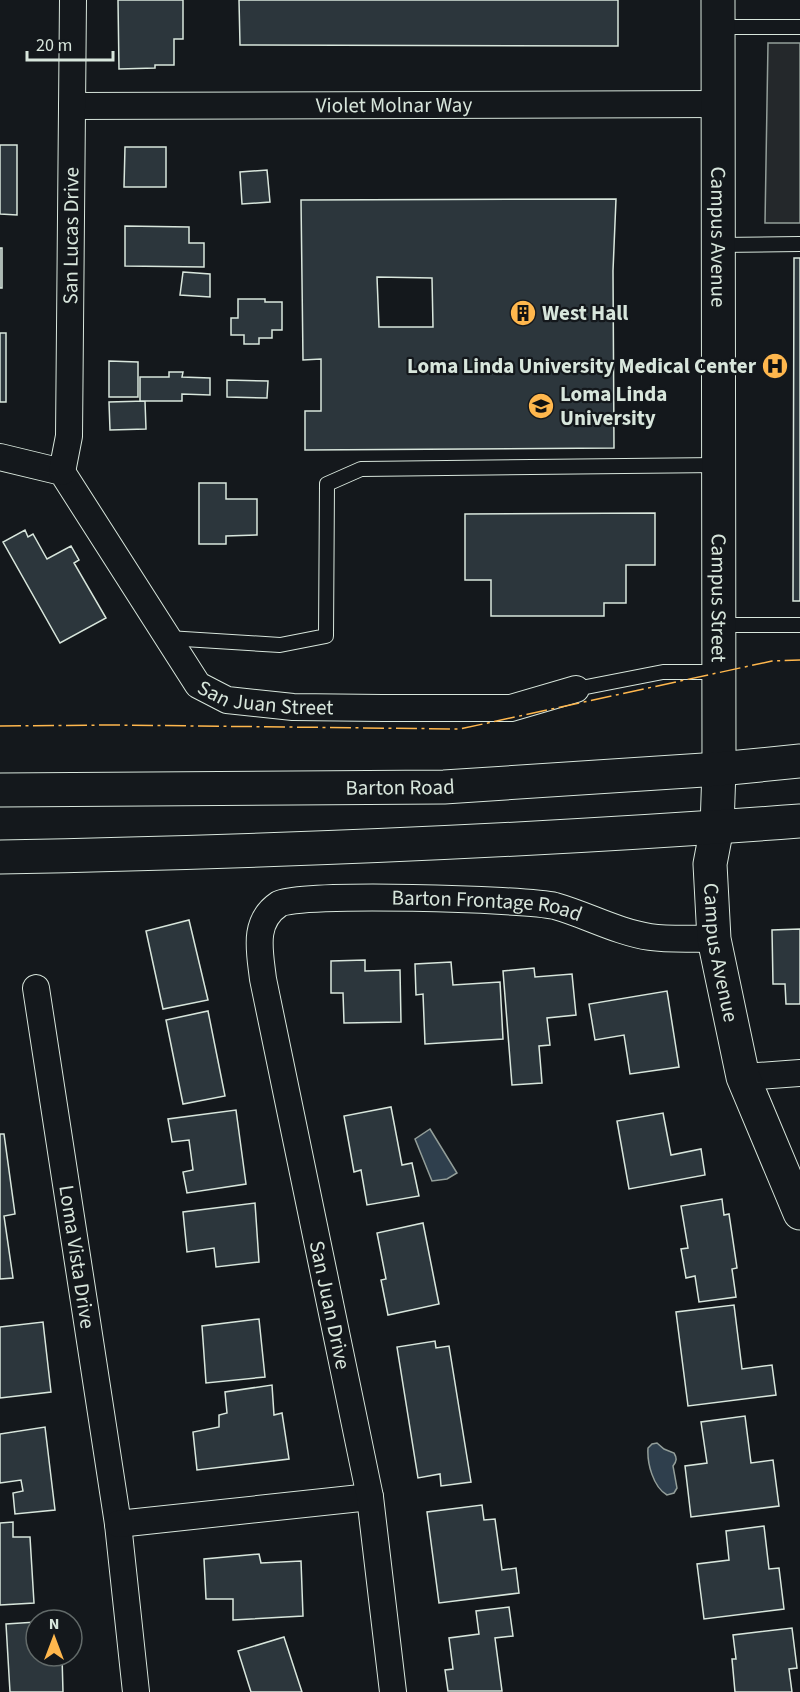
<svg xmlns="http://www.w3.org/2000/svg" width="800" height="1692" viewBox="0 0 800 1692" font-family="'Source Sans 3',sans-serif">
	<rect width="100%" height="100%" fill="#14181c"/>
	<!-- parking -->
	<path fill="#24282b" stroke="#939e99" stroke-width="1.5" d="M768 43H800V223H765Z"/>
	<!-- water -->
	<path fill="#2f3f4d" stroke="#939e99" stroke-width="1.5" d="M430 1129 457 1173 447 1179 432 1181 415 1139Z
		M657 1443 664 1449 674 1453C677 1458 677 1461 673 1466L677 1488 674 1493 667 1495C653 1487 647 1463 648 1448L652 1444Z"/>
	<!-- building -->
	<path fill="#2c363c" stroke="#d8e6dc" stroke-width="1.5" fill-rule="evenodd" d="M118 0H183V39H174V65H155V68L119 69Z
		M239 0H618V46L240 45Z
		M0 145H17V215L0 214Z
		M125 147H166V187H124Z
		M267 170 270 202 242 204 240 172Z
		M616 199 613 271 614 448 305 450V411H321V359L303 360 301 200ZM377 277 432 278 433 327H379Z
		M125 226 189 227V243H204V267L125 266Z
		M0 248H2V288H0Z
		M794 258H800V601H793Z
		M183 272 210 274V297L180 295Z
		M238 299H265V302H282V330H272V338H259V344H244V335H231V318H238Z
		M0 333H6V402H0Z
		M109 361 138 362V397H109Z
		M169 372H183L182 377 210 378V395L182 394V401H140V377H169Z
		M227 380 268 381 267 398 227 397Z
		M145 401 146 429 110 430 109 402Z
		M199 483H226V499H257V535L226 536V544H199Z
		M655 513V565H626V603H604V616H491V580H465V514Z
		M25 530 28 537 33 534 47 559 71 546 79 560 74 563 106 618 60 643 3 542Z
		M189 920 208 1000 163 1009 146 931Z
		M800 929V1004H786L785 984H773L772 930Z
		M365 960V971L400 970 401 1022 344 1023 343 993H331V961Z
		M451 962 453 985 500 982 503 1039 425 1044 423 994 416 995 415 964Z
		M534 968 535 977 572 974 576 1015 547 1018 550 1045 539 1046 542 1083 512 1085 503 971Z
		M667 991 679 1067 630 1074 624 1035 595 1040 589 1004Z
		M208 1011 225 1096 183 1104 166 1020Z
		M391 1107 402 1165 412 1163 419 1196 367 1205 361 1170 354 1172 344 1116Z
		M236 1110 246 1184 187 1193 183 1172 193 1170 189 1140 172 1142 168 1119Z
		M663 1113 671 1155 701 1149 705 1175 629 1189 617 1121Z
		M0 1134H4L15 1214 4 1216 13 1278 0 1279Z
		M722 1199 724 1215 729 1214 737 1268 732 1269 736 1297 699 1302 695 1276 686 1278 681 1249 688 1248 681 1206Z
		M255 1203 259 1262 216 1267 214 1248 187 1252 183 1212Z
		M423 1223 439 1304 388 1315 381 1280 386 1279 377 1233Z
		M734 1305 742 1369 772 1365 776 1395 688 1406 676 1312Z
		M259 1319 265 1377 206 1383 202 1326Z
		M43 1322 51 1392 0 1398V1327Z
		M435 1341 436 1348 449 1346 471 1482 441 1486 440 1474 418 1478 397 1347Z
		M272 1385 274 1415 282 1413 289 1459 197 1470 193 1432 219 1427V1415L227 1413 225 1392Z
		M745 1416 751 1463 773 1460 779 1506 691 1517 685 1466 707 1463 701 1422Z
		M45 1427 55 1510 15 1514 13 1493 23 1491 21 1480 0 1483V1434Z
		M482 1505 484 1520 495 1519 502 1570 516 1568 519 1593 439 1603 427 1512Z
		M13 1522V1537H30L34 1603 0 1605V1523Z
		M764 1526 769 1569 779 1568 784 1609 704 1619 697 1564 729 1560 726 1531Z
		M259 1554 261 1563 301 1561 303 1616 233 1620V1599H206L204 1559Z
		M509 1607 513 1636 495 1638 502 1691H448L445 1670 453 1669 449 1638 479 1634 476 1611Z
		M36 1622V1656H62L63 1692H10L6 1624Z
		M792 1628 797 1668 789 1669 792 1692H735L732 1659H736L733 1635Z
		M284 1637 302 1692H251L238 1651Z"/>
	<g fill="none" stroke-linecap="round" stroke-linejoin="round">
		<!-- lane casing -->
		<g stroke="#d8e6dc" stroke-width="16">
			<path id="lane" d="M718 27H800
				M718 245 800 244
				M719 625H800
				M168 638 280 645 326 636 327 484 361 469 718 465
				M576 689 663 672H719"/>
		</g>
		<!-- street casing -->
		<g stroke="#d8e6dc" stroke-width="28">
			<g id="street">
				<path id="s1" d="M72 106 718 104"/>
				<path id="s2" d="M0 457 62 472 198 685 227 700 293 707 382 708H511L576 689"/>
				<path id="s3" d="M62 472 69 436 73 0"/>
				<path id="s4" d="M36 988 118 1524 136 1692"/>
				<path d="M743 1077 800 1073"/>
				<path d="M118 1524 370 1497"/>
				<path id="s5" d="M393 1692 370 1497 263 979C260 952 252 922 279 904 296 892 526 899 555 906 587 915 617 932 650 937 671 940 693 938 714 939"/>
			</g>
		</g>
		<!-- secondary casing -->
		<g stroke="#d8e6dc" stroke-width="35">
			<g id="secondary">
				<path id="s6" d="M718 0 719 769 717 827 710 864 714 939 743 1077 800 1213"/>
				<path id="s7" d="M0 790 444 787 719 769 800 761"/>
				<path d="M0 857C267 852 534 841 800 821"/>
			</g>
		</g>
		<!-- lane -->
		<use href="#lane" stroke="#14181c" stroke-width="14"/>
		<!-- street -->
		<use href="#street" stroke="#14181c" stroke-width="26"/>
		<!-- secondary -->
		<use href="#secondary" stroke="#14181c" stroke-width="33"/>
		<!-- power -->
		<path stroke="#ffb74d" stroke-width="1.5" stroke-dasharray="21 4.5 3 4.5" stroke-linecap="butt" d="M0 726 111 725 460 729 772 661 800 660"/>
	</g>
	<!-- icons -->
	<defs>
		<g id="building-disc" transform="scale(1.35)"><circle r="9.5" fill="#ffb74d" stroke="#14181c"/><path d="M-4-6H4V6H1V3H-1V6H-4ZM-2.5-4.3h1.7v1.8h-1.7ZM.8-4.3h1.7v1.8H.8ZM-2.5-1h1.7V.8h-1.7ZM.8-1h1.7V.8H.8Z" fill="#111"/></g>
		<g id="hospital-disc" transform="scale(1.35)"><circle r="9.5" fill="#ffb74d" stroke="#14181c"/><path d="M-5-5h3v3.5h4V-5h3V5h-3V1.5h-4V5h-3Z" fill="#111"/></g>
		<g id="university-disc" transform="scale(1.35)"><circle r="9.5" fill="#ffb74d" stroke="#14181c"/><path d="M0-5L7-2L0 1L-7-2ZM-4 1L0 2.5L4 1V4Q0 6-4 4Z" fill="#111"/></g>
	</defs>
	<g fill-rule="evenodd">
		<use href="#building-disc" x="523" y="313"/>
		<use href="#hospital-disc" x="775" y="366"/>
		<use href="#university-disc" x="541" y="406"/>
	</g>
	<g text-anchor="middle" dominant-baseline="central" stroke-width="4.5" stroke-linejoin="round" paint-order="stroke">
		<!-- street labels -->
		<g font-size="21" fill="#d8e6dc" stroke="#14181c">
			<text stroke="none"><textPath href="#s1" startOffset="322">Violet Molnar Way</textPath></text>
			<text stroke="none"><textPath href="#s3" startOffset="237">San Lucas Drive</textPath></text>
			<text stroke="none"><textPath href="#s6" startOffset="237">Campus Avenue</textPath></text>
			<text stroke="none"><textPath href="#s6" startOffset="598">Campus Street</textPath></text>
			<text stroke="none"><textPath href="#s2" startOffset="387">San Juan Street</textPath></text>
			<text stroke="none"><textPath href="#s7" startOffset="400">Barton Road</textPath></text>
			<text stroke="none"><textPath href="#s5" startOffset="1016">Barton Frontage Road</textPath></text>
			<text stroke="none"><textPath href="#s6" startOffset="954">Campus Avenue</textPath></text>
			<text stroke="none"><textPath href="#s4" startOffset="272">Loma Vista Drive</textPath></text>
			<text transform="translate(330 1305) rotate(78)">San Juan Drive</text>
		</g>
		<!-- poi labels -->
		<g font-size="21" font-weight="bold" fill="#d8e6dc" stroke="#14181c" text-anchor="start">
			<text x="542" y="313">West Hall</text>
			<text x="756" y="366" text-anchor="end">Loma Linda University Medical Center</text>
			<text x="560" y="394">Loma Linda<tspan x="560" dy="24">University</tspan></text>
		</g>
	</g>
	<!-- north arrow -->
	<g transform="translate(54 1638)"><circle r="28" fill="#14181c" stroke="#626a69" stroke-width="1.5"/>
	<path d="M0-4.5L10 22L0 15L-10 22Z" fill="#ffb74d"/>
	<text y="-9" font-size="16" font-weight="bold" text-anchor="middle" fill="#d8e6dc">N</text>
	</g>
	<!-- scale -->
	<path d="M27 51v9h86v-9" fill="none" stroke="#d8e6dc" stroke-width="3"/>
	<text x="36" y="51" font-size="18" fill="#d8e6dc" stroke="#14181c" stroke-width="4.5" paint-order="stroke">20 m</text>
</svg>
